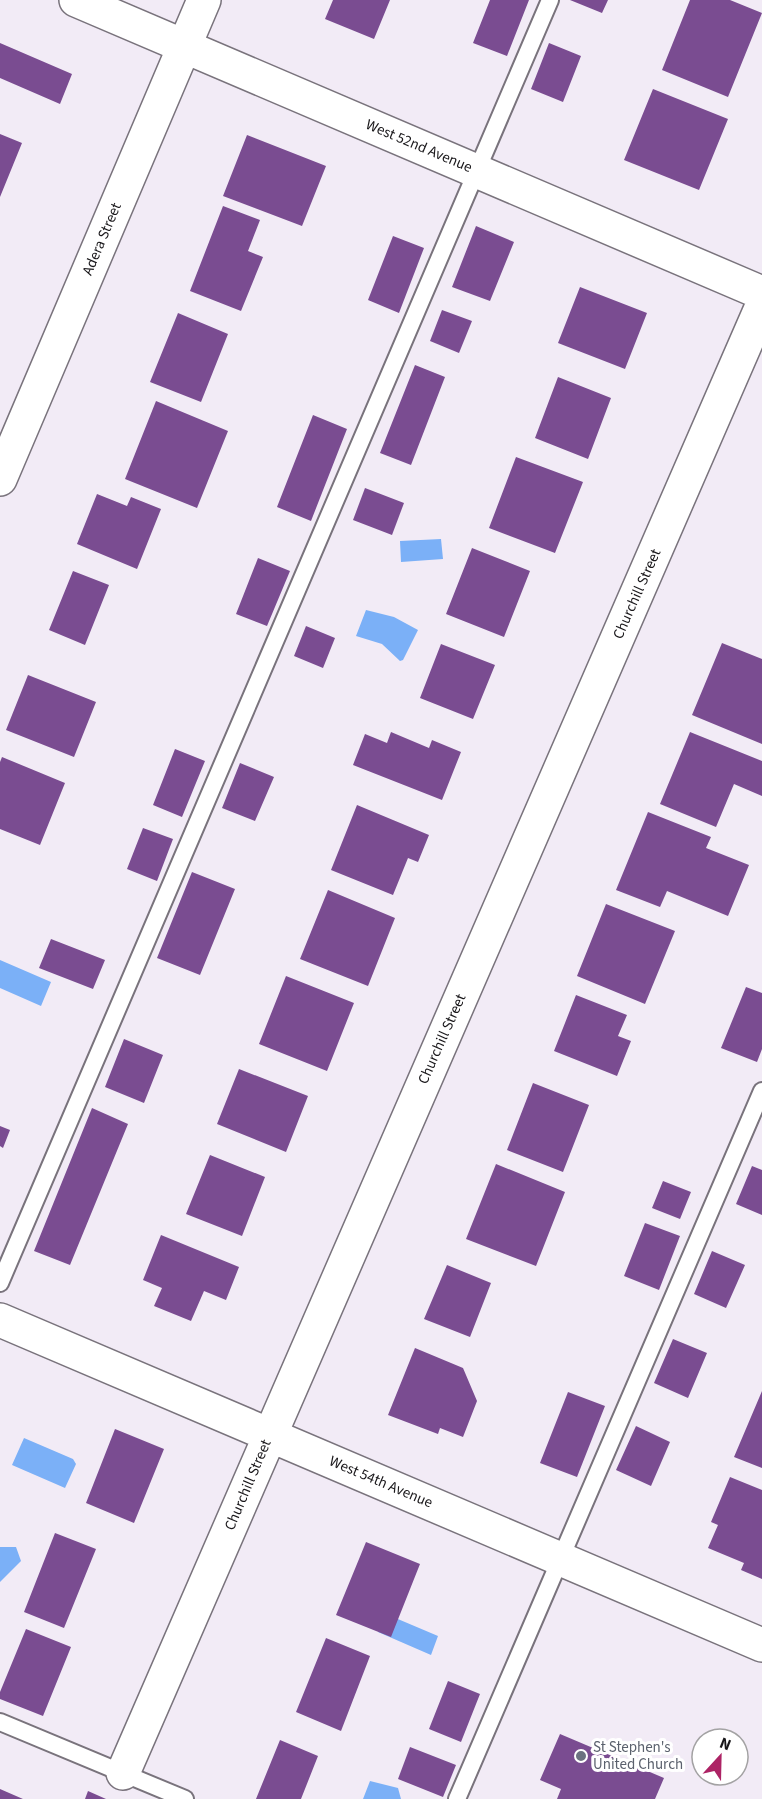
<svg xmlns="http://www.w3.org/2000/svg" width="762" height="1799" viewBox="0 0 762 1799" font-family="'Source Sans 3',sans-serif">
	<rect width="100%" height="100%" fill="#f2ebf6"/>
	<!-- water -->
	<path fill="#7bb0f7" d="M441 539 443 559 401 562 400 541Z
		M366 610 394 617 418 630 403 660 400 661 382 644 356 636Z
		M0 960 51 982 41 1006 0 988Z
		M24 1438 73 1459 76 1464 65 1488 12 1465Z
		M0 1547H16L21 1561 0 1582Z
		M386 1614 438 1636 431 1655 378 1632Z
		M370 1781 398 1788 401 1799H363Z"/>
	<!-- building -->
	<path fill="#7a4c91" d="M333 0H390L374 39 325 19Z
		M490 0H529L507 56 473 43Z
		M570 0H608L602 13Z
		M690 0H730L762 13 728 97 662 70Z
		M0 43 72 74 60 104 0 78Z
		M549 43 581 56 563 102 531 89Z
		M653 89 728 119 699 190 624 160Z
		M0 134 22 143 0 197Z
		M247 135 326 166 302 226 223 196Z
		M223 206 260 220 248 251 263 257 241 311 190 291Z
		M476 226 514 242 490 301 452 287Z
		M393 236 424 248 399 313 368 300Z
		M580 287 647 313 625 369 558 343Z
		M442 310 472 321 459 353 430 341Z
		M178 313 228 334 201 402 150 382Z
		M415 365 445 377 411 465 380 453Z
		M558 377 611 398 588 459 535 438Z
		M156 401 228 431 197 508 125 479Z
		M313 415 347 429 311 521 277 507Z
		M516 457 583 482 555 553 489 528Z
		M365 488 404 503 392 535 353 520Z
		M97 494 127 506 131 497 161 509 137 569 77 544Z
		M472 548 530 571 504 637 446 614Z
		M258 558 290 571 267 626 236 614Z
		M73 571 109 585 85 645 49 630Z
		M306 626 335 638 323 668 294 656Z
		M722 643 762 659V744L692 715Z
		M441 644 495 665 473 719 420 698Z
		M28 675 96 702 74 757 6 730Z
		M391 732 429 748 432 740 461 752 442 800 353 765 365 734 387 743Z
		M690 732 762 761V796L734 784 716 827 660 804Z
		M175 749 205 761 182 817 153 805Z
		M2 757 65 783 40 845 0 829V762Z
		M240 763 274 777 255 821 222 808Z
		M357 805 429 835 418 862 408 858 393 895 331 870Z
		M648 812 711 837 706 848 749 865 728 916 667 891 660 907 616 890Z
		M143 828 173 839 157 881 127 869Z
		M192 872 235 889 200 975 157 958Z
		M328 890 395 918 368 986 300 959Z
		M606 904 675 931 645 1004 577 976Z
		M51 939 105 960 93 989 39 968Z
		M286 976 354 1003 327 1071 259 1044Z
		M746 987 762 993V1049L757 1062 721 1048Z
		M576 995 627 1015 618 1036 631 1041 617 1076 554 1051Z
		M124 1039 163 1055 144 1103 105 1087Z
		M239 1069 308 1096 286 1152 217 1124Z
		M533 1083 589 1105 563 1172 507 1150Z
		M92 1108 128 1124 70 1265 34 1251Z
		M0 1126 10 1130 3 1148 0 1146Z
		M210 1155 265 1177 242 1236 186 1214Z
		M496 1164 565 1192 536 1266 466 1239Z
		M752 1166 762 1170V1215L736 1204Z
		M663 1181 691 1192 680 1219 652 1208Z
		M645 1223 680 1236 659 1290 624 1276Z
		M161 1235 239 1267 226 1300 204 1291 191 1321 154 1306 162 1288 143 1280Z
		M712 1251 745 1265 726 1308 694 1294Z
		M447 1265 491 1283 470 1337 424 1319Z
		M673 1339 707 1353 688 1398 654 1383Z
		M415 1348 463 1368 477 1401 463 1437 440 1428 438 1434 388 1415Z
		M762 1391V1468L734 1457Z
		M568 1392 605 1406 577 1477 540 1463Z
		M636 1426 670 1442 651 1486 616 1470Z
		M115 1429 164 1449 134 1523 86 1503Z
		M730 1477 762 1490V1579L741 1570 744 1563 708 1548 718 1525 711 1522Z
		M55 1533 96 1549 64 1628 24 1612Z
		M366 1542 420 1564 391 1637 336 1615Z
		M26 1629 71 1647 43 1716 0 1699V1692Z
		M326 1638 370 1656 341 1731 296 1712Z
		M448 1681 480 1694 461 1742 429 1729Z
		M560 1734 664 1778 655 1799H557L561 1789 540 1780Z
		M280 1740 318 1756 301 1799H256Z
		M410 1747 456 1765 443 1797 398 1779Z
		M0 1789 23 1799H0Z
		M88 1791 106 1799H85Z"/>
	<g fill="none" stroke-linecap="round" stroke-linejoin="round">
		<!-- service casing -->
		<g stroke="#79737c" stroke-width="20">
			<path id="service" d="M0 1283 550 0
				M0 1722 185 1799
				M457 1799 762 1091"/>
		</g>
		<!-- minor casing -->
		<g stroke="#79737c" stroke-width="36">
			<path id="minor" d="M76 0 762 293
				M0 479 204 0
				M0 1320 762 1645
				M123 1773 762 306"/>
		</g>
		<!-- service -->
		<use href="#service" stroke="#fff" stroke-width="16"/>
		<!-- minor -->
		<use href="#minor" stroke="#fff" stroke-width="33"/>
	</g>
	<!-- markers -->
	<circle fill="#6b7280" stroke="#fff" stroke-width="2" cx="581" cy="1756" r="6"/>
	<g text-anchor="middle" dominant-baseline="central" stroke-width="6" stroke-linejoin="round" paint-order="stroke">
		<!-- street labels -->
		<g font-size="15" fill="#19171a" stroke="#fff">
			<text transform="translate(419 146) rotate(23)">West 52nd Avenue</text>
			<text transform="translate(102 239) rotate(-67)">Adera Street</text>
			<text transform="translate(637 594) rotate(-66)">Churchill Street</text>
			<text transform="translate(442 1039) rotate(-66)">Churchill Street</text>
			<text transform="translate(381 1482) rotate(23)">West 54th Avenue</text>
			<text transform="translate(248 1485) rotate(-67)">Churchill Street</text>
		</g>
		<!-- worship labels -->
		<g font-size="15" fill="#5b616d" stroke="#fff" text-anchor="start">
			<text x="593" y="1747">St Stephen's<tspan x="593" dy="17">United Church</tspan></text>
		</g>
	</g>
	<!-- north arrow -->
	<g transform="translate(720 1757) rotate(22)"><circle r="28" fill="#ffffff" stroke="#a3a2a3" stroke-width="1.5"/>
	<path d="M0-4.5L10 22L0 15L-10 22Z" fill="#ad2365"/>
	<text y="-9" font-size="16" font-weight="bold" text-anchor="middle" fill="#19171a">N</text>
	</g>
</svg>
